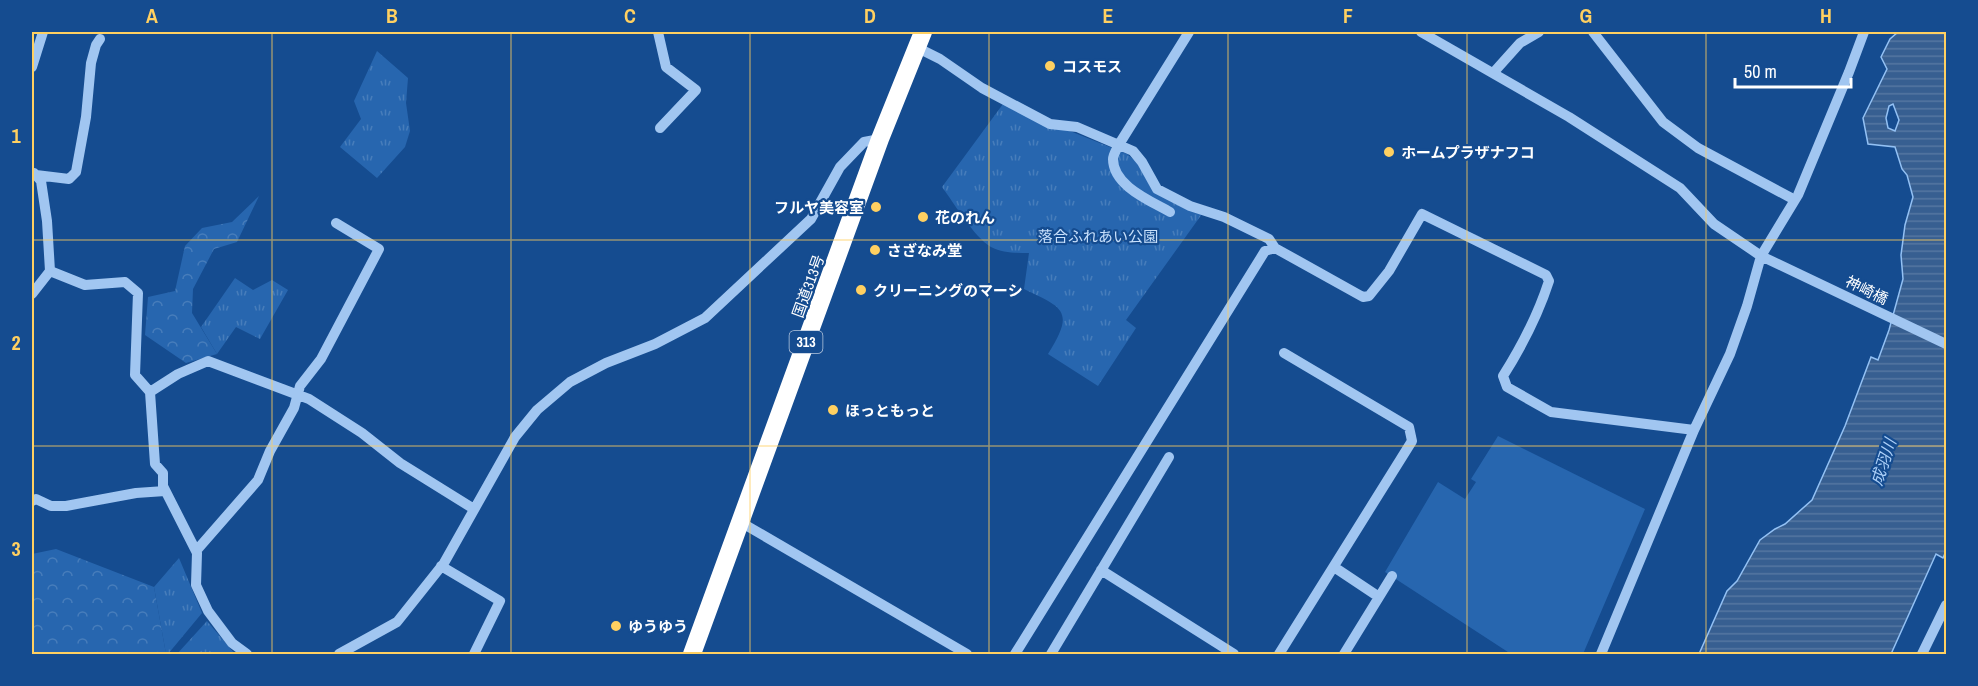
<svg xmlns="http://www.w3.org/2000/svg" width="1978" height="686" viewBox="0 0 1978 686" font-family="'Archivo Narrow','Noto Sans JP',sans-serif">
	<defs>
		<pattern id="grass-tufts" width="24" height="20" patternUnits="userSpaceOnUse" patternTransform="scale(1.5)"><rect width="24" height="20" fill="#2766af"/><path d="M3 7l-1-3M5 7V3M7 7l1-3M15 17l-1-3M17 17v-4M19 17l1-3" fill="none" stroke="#477dbb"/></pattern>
		<pattern id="forest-crowns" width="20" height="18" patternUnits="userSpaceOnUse" patternTransform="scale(1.5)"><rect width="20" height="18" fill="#2766af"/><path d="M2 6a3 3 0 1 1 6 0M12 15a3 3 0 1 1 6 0" fill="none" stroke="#477dbb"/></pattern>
		<pattern id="water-rules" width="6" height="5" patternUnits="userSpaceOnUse" patternTransform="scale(1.5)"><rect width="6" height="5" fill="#375f91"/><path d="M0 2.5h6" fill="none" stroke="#5577a2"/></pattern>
	</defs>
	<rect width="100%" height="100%" fill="#154c90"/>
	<!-- grass -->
	<path fill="url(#grass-tufts)" d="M377 51 408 78 406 103 410 131 405 147 377 178 340 147 361 119 354 101Z
		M1003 104 1127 154 1138 163 1153 189 1202 214 1126 320 1136 328 1098 386 1048 354C1075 311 1064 308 1024 289L1029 253C1016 253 1003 253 991 247 974 237 954 203 942 187Z
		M235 278 253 290 272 280 288 290 260 339 236 327 217 354 201 327Z
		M179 558 202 613 168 654H166L154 587Z
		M207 621 235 654H177Z"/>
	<!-- forest -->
	<path fill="url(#forest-crowns)" d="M259 196 237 242 214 249 193 289 192 313 217 354 186 363 145 335 148 297 175 291 185 246 202 228 232 222Z
		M56 549 154 587 166 654H32V554Z"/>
	<!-- garden -->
	<path fill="#2766af" d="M1498 436 1645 509 1583 654H1511L1385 572 1438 482 1465 499 1476 482 1471 479Z"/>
	<!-- water -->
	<path fill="url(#water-rules)" stroke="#93c1f4" stroke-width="1.5" fill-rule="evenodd" d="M1898 32H1946V551L1943 558 1936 554 1891 654H1699L1727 591 1737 581 1760 540 1775 529 1785 524 1812 500 1845 426 1871 357 1878 360 1889 330 1903 279 1901 255 1905 225 1913 197 1907 175 1902 169 1895 147 1868 144 1863 118 1887 69 1881 57 1890 39ZM1893 104 1899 120 1895 131 1888 128 1886 118 1889 106Z"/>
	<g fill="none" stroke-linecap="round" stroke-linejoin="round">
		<!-- minor -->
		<path stroke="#a1c6f1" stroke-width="10" d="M658 32 666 67 696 90 660 128
			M1421 32 1569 117 1680 188 1714 224 1761 256 1946 344
			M1593 32 1663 122 1698 148 1795 200
			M916 47 940 59 982 88 1050 124 1077 127 1133 151 1142 162 1157 189 1190 206 1224 217 1269 239 1275 248 1363 297 1369 296 1389 271 1422 214 1546 275 1549 281C1538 315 1522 346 1503 376L1507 387 1551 412 1694 430
			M32 67 43 32
			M1494 72 1520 43 1539 32
			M36 175 69 179 76 172 86 117 91 63 96 45 100 39
			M1170 212C1151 201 1113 186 1113 159 1113 155 1117 149 1118 146L1189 32
			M50 271 85 285 125 282 138 293 135 375 150 392 155 464 163 473V486L197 553 196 585 208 611 232 643 247 654
			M32 294 50 271 47 221 41 181 34 173
			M150 392 178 374 208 361 309 399 362 433 400 463 474 509
			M32 501 36 499 51 506H66L136 493 165 491
			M742 523 967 654
			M196 551 258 480 270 451 294 408 300 386 321 359 379 249 336 223
			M441 566 500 601 474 654
			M1334 567 1379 597
			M1101 570 1234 654
			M339 654 397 622 444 563 515 437 537 410 570 382 606 363 655 344 705 318 811 219 840 167 864 142 880 139
			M1015 654 1265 251 1275 248
			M1051 654 1169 457
			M1279 654 1412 441 1409 427 1284 353
			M1344 654 1392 576
			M1601 654 1694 430 1730 354 1747 306 1761 256 1798 195 1849 72 1864 32
			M1922 654 1946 605"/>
		<!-- highway -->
		<path stroke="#fff" stroke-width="18" d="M692 654 880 139 923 32"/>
	</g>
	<!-- grid -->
	<path fill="none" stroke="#ffd061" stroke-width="1.5" stroke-opacity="0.55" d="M272 32V654M511 32V654M750 32V654M989 32V654M1228 32V654M1467 32V654M1706 32V654M32 240H1946M32 446H1946"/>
	<!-- markers -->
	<g fill="#ffd061" stroke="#154c90" stroke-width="2">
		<circle cx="1050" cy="66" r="6"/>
		<circle cx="1389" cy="152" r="6"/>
		<circle cx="876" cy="207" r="6"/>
		<circle cx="923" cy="217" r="6"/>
		<circle cx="875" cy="250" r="6"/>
		<circle cx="861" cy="290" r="6"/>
		<circle cx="833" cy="410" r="6"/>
		<circle cx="616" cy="626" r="6"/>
	</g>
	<g text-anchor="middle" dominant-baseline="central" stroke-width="4.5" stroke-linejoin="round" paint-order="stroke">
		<!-- shield labels -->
		<rect fill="#154c90" stroke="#b9c9de" stroke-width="1.5" x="789.5" y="331" width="33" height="22" rx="4.5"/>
		<g font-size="14" font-weight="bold" fill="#fff">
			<text x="806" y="342">313</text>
		</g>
		<!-- poi labels -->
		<g font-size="15" font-weight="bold" fill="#fff" stroke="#154c90" text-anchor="start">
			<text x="1062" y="66">コスモス</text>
			<text x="1401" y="152">ホームプラザナフコ</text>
			<text x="864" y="207" text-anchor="end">フルヤ美容室</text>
			<text x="935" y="217">花のれん</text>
			<text x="887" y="250">さざなみ堂</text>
			<text x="873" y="290">クリーニングのマーシ</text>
			<text x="845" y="410">ほっともっと</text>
			<text x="628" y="626">ゆうゆう</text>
		</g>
		<!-- park labels -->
		<g font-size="15" fill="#c8e0fc" stroke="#154c90">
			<text x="1098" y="236">落合ふれあい公園</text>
		</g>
		<!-- street labels -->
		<g font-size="15" fill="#fff" stroke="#154c90">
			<text transform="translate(808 286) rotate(-70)">国道313号</text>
			<text transform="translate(1867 290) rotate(26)">神崎橋</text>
		</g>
		<!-- water labels -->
		<g font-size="16" font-style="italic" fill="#add0f8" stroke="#154c90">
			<text transform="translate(1883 462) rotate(-72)">成羽川</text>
		</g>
	</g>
	<!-- border -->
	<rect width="1978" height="686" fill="none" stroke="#154c90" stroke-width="66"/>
	<!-- scale -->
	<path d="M1735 78v9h116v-9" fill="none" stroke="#ffffff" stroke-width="3"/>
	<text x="1744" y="78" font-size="18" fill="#ffffff" stroke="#154c90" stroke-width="4.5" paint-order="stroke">50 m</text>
	<rect x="33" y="33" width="1912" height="620" fill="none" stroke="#ffd061" stroke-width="2"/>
	<g font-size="20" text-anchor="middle" font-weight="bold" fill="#ffd061">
		<text x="152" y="23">A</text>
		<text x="392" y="23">B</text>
		<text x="630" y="23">C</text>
		<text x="870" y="23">D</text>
		<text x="1108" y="23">E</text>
		<text x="1348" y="23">F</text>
		<text x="1586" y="23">G</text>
		<text x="1826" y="23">H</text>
		<text x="16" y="143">1</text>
		<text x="16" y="350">2</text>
		<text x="16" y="556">3</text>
	</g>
</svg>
